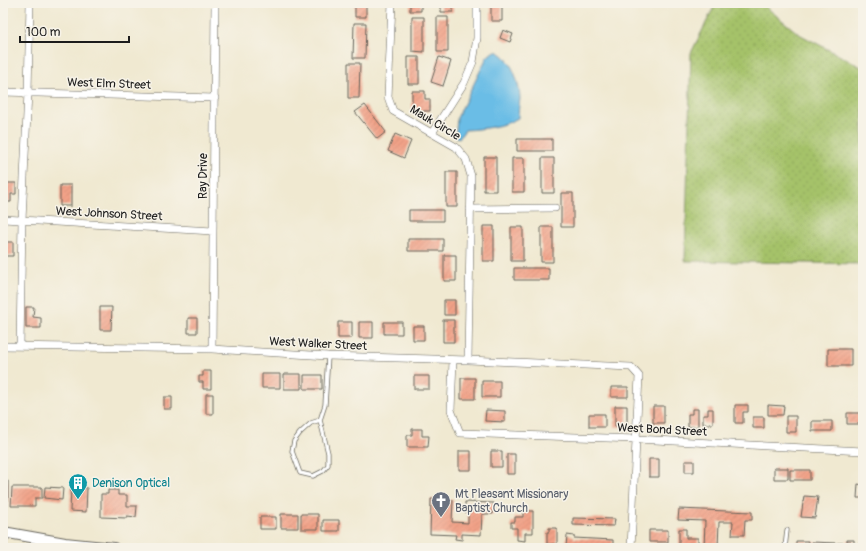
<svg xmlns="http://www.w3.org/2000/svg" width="866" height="551" viewBox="0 0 866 551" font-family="Pangolin,sans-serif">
	<defs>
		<pattern id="green-dots" width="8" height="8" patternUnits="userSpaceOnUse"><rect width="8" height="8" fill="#a5c269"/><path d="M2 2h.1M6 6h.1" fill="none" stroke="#8da65a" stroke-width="1.8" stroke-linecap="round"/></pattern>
		<pattern id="building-hatch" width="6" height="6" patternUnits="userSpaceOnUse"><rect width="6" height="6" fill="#f2a288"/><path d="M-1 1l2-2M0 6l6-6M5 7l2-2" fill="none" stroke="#cf8b75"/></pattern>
	</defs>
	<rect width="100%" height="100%" fill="#f7f3e8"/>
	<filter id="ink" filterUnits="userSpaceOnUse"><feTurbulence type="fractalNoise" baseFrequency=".025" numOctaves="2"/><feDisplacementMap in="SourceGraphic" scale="8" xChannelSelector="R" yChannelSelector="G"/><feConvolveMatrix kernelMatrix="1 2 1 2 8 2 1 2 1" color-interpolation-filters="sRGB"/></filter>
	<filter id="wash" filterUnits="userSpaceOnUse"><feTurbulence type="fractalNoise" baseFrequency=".012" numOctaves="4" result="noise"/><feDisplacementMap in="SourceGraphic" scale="16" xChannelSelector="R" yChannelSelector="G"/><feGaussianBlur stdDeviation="0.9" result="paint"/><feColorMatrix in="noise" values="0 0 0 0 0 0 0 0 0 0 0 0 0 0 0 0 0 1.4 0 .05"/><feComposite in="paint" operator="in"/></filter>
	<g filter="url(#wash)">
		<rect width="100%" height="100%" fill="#f0e9d1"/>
		<!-- green -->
		<path fill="url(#green-dots)" stroke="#606f42" d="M716 3H761L799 34 863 68V264L685 261 691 53Z"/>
		<!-- water -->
		<path fill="#6abde6" stroke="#436c81" d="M494 51C511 53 520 85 520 99 519 105 518 112 518 118 503 127 482 129 465 130L459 138 454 136 456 131 457 118 487 57Z"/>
		<g id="blocks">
			<!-- building -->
			<path fill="url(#building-hatch)" d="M355 3H366V17H355Z
				M410 3H421V11H410Z
				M441 3H453V12H441Z
				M491 3H502V21H491Z
				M412 17H424V52L412 51Z
				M437 17H448V52H437Z
				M354 23H366L365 58H353Z
				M503 30 513 34 510 42 500 38Z
				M408 57H419V84H408Z
				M439 57 451 61 443 86 431 82Z
				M348 63H360L359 98H348Z
				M412 91H425V99H430V111H412Z
				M365 105 386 132 377 139 355 112Z
				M395 134 411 141 404 158 388 151Z
				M517 139H552V151H517Z
				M484 157H496V191H484Z
				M512 158H524V192H512Z
				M542 158H554V193H542Z
				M446 172H457V207H446Z
				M3 183H16V194H11V202H3Z
				M60 185H71V206H60Z
				M561 193H573V227H561Z
				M409 210H443V221H409Z
				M483 226H494V261H483Z
				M511 227H523V261H511Z
				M541 227H553V262H541Z
				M408 239H443V251H408Z
				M3 242H13V256H3Z
				M444 255H456V281H444Z
				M514 268H549V280H514Z
				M444 300H455V315H444Z
				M26 307H34L33 317 41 318V328H26Z
				M100 307H112L111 330H100Z
				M188 318H197V333H188Z
				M443 320H454V342H443Z
				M338 322H352V338H338Z
				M359 322H373V338H359Z
				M384 322H402V334H384Z
				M413 326H424V340H413Z
				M828 349H851V366H828Z
				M203 371H211V389H203V382H199V376H203Z
				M262 374H280V388H262Z
				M284 374H301V389H284Z
				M304 375H322V389H304Z
				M414 376H429V389H414Z
				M461 378H475V399H461Z
				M482 381H500V397H482Z
				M611 387H628V397H611Z
				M206 394H213V414H206Z
				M164 397H172V409H164Z
				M735 405H748V412H743V423H735Z
				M768 405 784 406 783 415H768Z
				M615 406H627V427H615Z
				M653 406H664V423H653Z
				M692 409H698V427H688V414H692Z
				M708 409H713V424H703V415H708Z
				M486 410 505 411V422L485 421Z
				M847 413H863V424H847Z
				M589 414H605V427H589Z
				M786 416H796V432H786Z
				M753 417H764V428H753Z
				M812 421H832V431H812Z
				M412 429H422V436H429L428 447H407V435H412Z
				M459 451H471V470H459Z
				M491 451H502V467H491Z
				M507 454H515V474H507Z
				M649 459H659V477H649Z
				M685 461H694V472H685Z
				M774 468H788V479H774Z
				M790 470H810V480H790Z
				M3 481H8V501H3Z
				M858 484 863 485V498H857Z
				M12 487H42V498H35V506H11Z
				M45 487 63 488 62 500 44 498Z
				M71 488H87L86 512 70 511Z
				M108 490H118V495H127V506H137L136 517 127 516V518L101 517V494H108Z
				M804 496 818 497 815 518 801 517Z
				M431 499 453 500 452 522 468 523V513L465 512V502L494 503 493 514H482L481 535 462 534V540L455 539 456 535 430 534Z
				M679 509 752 512V520H745L744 535H732L733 522H719L718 548H704L705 521 678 520Z
				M523 511H533V533H525V541L517 540V528H511V522H515V517H523Z
				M281 514H298V528H281Z
				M301 514H318V529H301Z
				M260 517H276V529H260Z
				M573 518 615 519 614 526 573 525Z
				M323 520H339V531H323Z
				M549 528H557V544H547V532H549Z
				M679 529H686V538H698V548H679Z
				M649 530H668V542H649Z
				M567 535 574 536V538L613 540V548L566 547Z
				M847 540H854V548H837V543H847Z
				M796 541H808V548H796Z
				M812 542 836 543V548H812Z
				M857 544H863V548H857Z"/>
		</g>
	</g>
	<g filter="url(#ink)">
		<use href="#blocks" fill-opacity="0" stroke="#66645b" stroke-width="1"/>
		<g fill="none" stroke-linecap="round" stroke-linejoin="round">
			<!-- lane casing -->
			<g stroke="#66645b" stroke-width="5">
				<path id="lane" d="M320 420 328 453V465L323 471 313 476 300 473 292 451 294 441 300 433 311 423 320 420 325 405 328 356
					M785 548 787 530"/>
			</g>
			<!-- street casing -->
			<g stroke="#66645b" stroke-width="8">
				<path id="street" d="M392 3 388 97 393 111 456 147 466 159 471 176 468 360
					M3 92 215 98
					M432 133 464 83 473 62 477 38V3
					M470 209 555 208
					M3 219 213 231
					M3 346 212 349 328 356 468 360 631 367 639 376 631 548
					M20 346 22 220 28 92 30 3
					M212 349 215 3
					M453 360 451 410 460 433 636 439 863 451"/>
			</g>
			<!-- secondary casing -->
			<g stroke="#66645b" stroke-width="12">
				<path id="secondary" d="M3 532 65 543 114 548"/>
			</g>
			<!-- lane -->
			<use href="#lane" stroke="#fff" stroke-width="3.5"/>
			<!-- street -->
			<use href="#street" stroke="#fff" stroke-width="7"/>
			<!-- secondary -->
			<use href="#secondary" stroke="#fff" stroke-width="10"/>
		</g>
	</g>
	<!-- icons -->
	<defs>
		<g id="building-pin" transform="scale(1)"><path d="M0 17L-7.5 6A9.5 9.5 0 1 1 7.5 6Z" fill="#0f9aa8" stroke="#f7f3e8"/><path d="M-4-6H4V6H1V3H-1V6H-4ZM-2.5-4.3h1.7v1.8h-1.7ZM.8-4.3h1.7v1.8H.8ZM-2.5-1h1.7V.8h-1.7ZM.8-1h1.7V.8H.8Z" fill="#fff"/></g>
		<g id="church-pin" transform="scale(1)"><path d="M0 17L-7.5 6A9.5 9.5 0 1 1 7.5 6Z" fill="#6b7280" stroke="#f7f3e8"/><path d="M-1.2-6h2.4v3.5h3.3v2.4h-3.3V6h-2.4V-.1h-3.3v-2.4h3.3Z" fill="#fff"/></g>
	</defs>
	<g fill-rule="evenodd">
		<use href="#building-pin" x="78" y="483"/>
		<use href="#church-pin" x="441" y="501"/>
	</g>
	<g text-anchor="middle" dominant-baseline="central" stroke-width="3" stroke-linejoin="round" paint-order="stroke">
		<!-- street labels -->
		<g font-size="12" fill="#1c1c1c" stroke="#f7f3e8">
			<text transform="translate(109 84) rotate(2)">West Elm Street</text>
			<text transform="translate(435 123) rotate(31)">Mauk Circle</text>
			<text transform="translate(203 176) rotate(-90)">Ray Drive</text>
			<text transform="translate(109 214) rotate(3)">West Johnson Street</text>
			<text transform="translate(318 344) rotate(3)">West Walker Street</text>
			<text transform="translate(662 430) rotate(3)">West Bond Street</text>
		</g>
		<!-- culture labels -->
		<g font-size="12" fill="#0d838f" stroke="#f7f3e8" text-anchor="start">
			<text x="92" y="483">Denison Optical</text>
		</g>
		<!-- worship labels -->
		<g font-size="12" fill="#5b616d" stroke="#f7f3e8" text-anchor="start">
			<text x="455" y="494">Mt Pleasant Missionary<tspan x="455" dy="14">Baptist Church</tspan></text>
		</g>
	</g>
	<!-- margin -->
	<rect width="866" height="551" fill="none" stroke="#f7f3e8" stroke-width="16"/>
	<!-- scale -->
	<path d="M20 36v6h109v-6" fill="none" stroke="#1c1c1c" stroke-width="2"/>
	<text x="26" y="36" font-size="12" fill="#1c1c1c" stroke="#f7f3e8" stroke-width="3" paint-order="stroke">100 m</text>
</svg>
